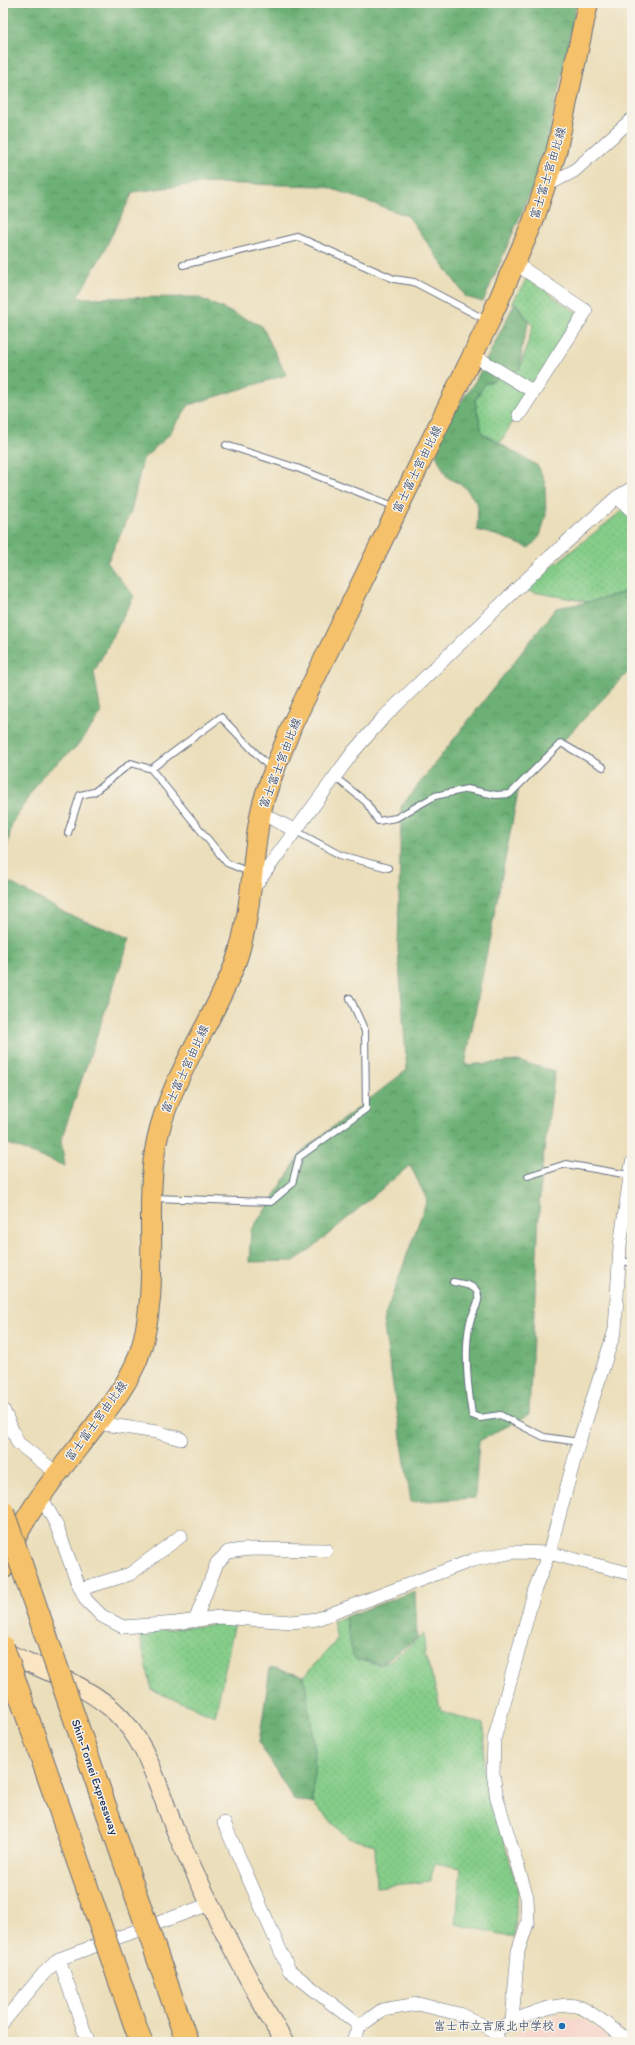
<svg xmlns="http://www.w3.org/2000/svg" width="635" height="2045" viewBox="0 0 635 2045" font-family="Itim,'Klee One',sans-serif">
	<defs>
		<pattern id="grass-dots" width="8" height="8" patternUnits="userSpaceOnUse"><rect width="8" height="8" fill="#85cd89"/><path d="M2 2h.1M6 6h.1" fill="none" stroke="#72b079" stroke-width="1.8" stroke-linecap="round"/></pattern>
		<pattern id="forest-crowns" width="20" height="18" patternUnits="userSpaceOnUse"><rect width="20" height="18" fill="#6cb075"/><path d="M2 6a3 3 0 1 1 6 0M12 15a3 3 0 1 1 6 0" fill="none" stroke="#589063"/></pattern>
	</defs>
	<rect width="100%" height="100%" fill="#f7f3e8"/>
	<filter id="ink" filterUnits="userSpaceOnUse"><feTurbulence type="fractalNoise" baseFrequency=".025" numOctaves="2"/><feDisplacementMap in="SourceGraphic" scale="8" xChannelSelector="R" yChannelSelector="G"/><feConvolveMatrix kernelMatrix="1 2 1 2 8 2 1 2 1" color-interpolation-filters="sRGB"/></filter>
	<filter id="wash" filterUnits="userSpaceOnUse"><feTurbulence type="fractalNoise" baseFrequency=".012" numOctaves="4" result="noise"/><feDisplacementMap in="SourceGraphic" scale="16" xChannelSelector="R" yChannelSelector="G"/><feGaussianBlur stdDeviation="0.9" result="paint"/><feColorMatrix in="noise" values="0 0 0 0 0 0 0 0 0 0 0 0 0 0 0 0 0 1.4 0 .05"/><feComposite in="paint" operator="in"/></filter>
	<g filter="url(#wash)">
		<rect width="100%" height="100%" fill="#ebdeba"/>
		<!-- built -->
		<path fill="#f7d1c8" d="M556 2015 582 2019 614 2042H513L515 2034Z"/>
		<!-- grass -->
		<path fill="url(#grass-dots)" stroke="#507e74" d="M527 278 577 313 500 443 482 433 475 400 485 384 520 368 533 326 516 303 512 304Z
			M632 503V590L589 602 522 590Z
			M345 1617 354 1659C362 1660 374 1665 382 1664 396 1661 413 1641 424 1634L425 1655 433 1679 441 1711 483 1724 485 1735 483 1769 518 1890 514 1937 456 1924 461 1868 435 1863 430 1881 376 1887 375 1845 348 1838 313 1804 311 1782 315 1751 304 1676 337 1640 333 1621Z
			M235 1622 215 1716 152 1690 139 1633Z"/>
		<!-- forest -->
		<path fill="url(#forest-crowns)" stroke="#44706a" d="M3 3H577L543 163 483 302 466 297 408 216 324 186 204 183 133 192 103 253 77 298 197 297 262 326 286 375 189 405 167 437 143 459 131 511 107 563 134 596 94 672 101 714 76 747 42 776 12 823 3 867Z
			M515 303 529 321 522 345 520 369 485 384 475 400 482 433 538 466 545 482 546 515 540 536 529 548 499 536 477 530 478 505 465 487 447 477 436 455 444 427 476 380Z
			M632 590V668L519 787 465 1065 518 1061 555 1071 541 1174 529 1415 479 1441 475 1498 411 1502 383 1321 427 1200 410 1165 311 1249 294 1261 249 1262 251 1230 271 1202 303 1150 407 1070 398 949 401 807 556 608 589 602Z
			M3 879 67 914 130 938 61 1140 65 1166 3 1142Z
			M415 1591 417 1638 382 1664 354 1659 345 1617Z
			M270 1668 304 1676 315 1751 313 1804 293 1799 259 1742Z"/>
	</g>
	<g filter="url(#ink)">
		<g fill="none" stroke-linecap="round" stroke-linejoin="round">
			<!-- lane casing -->
			<g stroke="#646c7e" stroke-width="8">
				<path id="lane" d="M183 265 298 237 394 279 414 282 486 320
					M226 445 297 468 396 507
					M151 769 221 717 270 768
					M335 777 366 802 378 821 396 818 435 796 467 789 496 795 510 794 561 743 603 767
					M296 831 340 855 388 868
					M68 833 80 795 94 792 131 763 151 769 227 863 249 872
					M528 1176 566 1164 629 1175
					M154 1198 271 1202 292 1184 299 1157 366 1109 365 1031 350 998
					M619 1260 632 1263
					M453 1282C461 1284 471 1284 476 1290 483 1299 472 1313 470 1322 464 1348 468 1389 472 1415L480 1418 500 1415 544 1437 579 1442"/>
			</g>
			<!-- street casing -->
			<g stroke="#646c7e" stroke-width="14">
				<path id="street" d="M547 185 574 171 632 119
					M516 264 586 311 519 415
					M473 355 534 392
					M617 497 632 511
					M261 813 296 831
					M252 890 353 752 383 718 551 556 617 497 632 488
					M3 1409 18 1443 58 1474
					M97 1423 157 1432 181 1439
					M40 1498 44 1502 56 1524 77 1581 86 1600 102 1616 123 1627 176 1623 219 1617 292 1622 317 1619 473 1560 514 1552 549 1553 632 1574
					M81 1589 130 1574 181 1536
					M195 1621 217 1563 228 1552 249 1549 326 1550
					M224 1823 289 1970 360 2026
					M59 1959 88 2042
					M512 2021 518 1951 528 1921 527 1897 497 1799 493 1773 494 1740 535 1589 549 1553 579 1442 615 1330 620 1246 632 1163
					M3 2022 44 1973 59 1959 210 1904
					M495 2031C513 2020 557 1999 579 2007 590 2010 619 2034 630 2042
					M352 2042 360 2026 382 2010 418 2004 459 2014 495 2031 499 2042"/>
			</g>
			<!-- secondary casing -->
			<g stroke="#646c7e" stroke-width="20">
				<path id="secondary" d="M3 1651C39 1668 82 1683 112 1709 150 1742 158 1791 177 1834 209 1905 245 1975 284 2042"/>
			</g>
			<!-- primary casing -->
			<g stroke="#646c7e" stroke-width="22">
				<path id="primary" d="M3 1569C20 1515 60 1471 94 1427 111 1405 128 1383 138 1358 163 1288 142 1211 157 1140 171 1076 212 1024 235 964 252 917 251 865 260 816 266 785 281 755 292 725L489 322 533 222 556 153 588 3"/>
			</g>
			<!-- lane -->
			<use href="#lane" stroke="#fff" stroke-width="6"/>
			<!-- street -->
			<use href="#street" stroke="#fff" stroke-width="13"/>
			<!-- secondary -->
			<use href="#secondary" stroke="#fbe6c4" stroke-width="18"/>
			<!-- primary -->
			<use href="#primary" stroke="#f5c16b" stroke-width="20"/>
			<!-- highway-bridge casing -->
			<g stroke="#646c7e" stroke-width="24" stroke-linecap="butt">
				<path id="highway-bridge" d="M3 1512 187 2042
					M3 1647 141 2042"/>
			</g>
			<!-- highway-bridge -->
			<use href="#highway-bridge" stroke="#f5c16b" stroke-width="22"/>
		</g>
	</g>
	<!-- markers -->
	<circle fill="#1f6fb2" stroke="#f7f3e8" stroke-width="1.5" cx="562" cy="2026" r="4"/>
	<g text-anchor="middle" dominant-baseline="central" stroke-width="3" stroke-linejoin="round" paint-order="stroke">
		<!-- street labels -->
		<g font-size="12" fill="#1b2f5e" stroke="#f7f3e8">
			<text transform="translate(548 173) rotate(-73)">富士富士宮由比線</text>
			<text transform="translate(417 469) rotate(-64)">富士富士宮由比線</text>
			<text transform="translate(280 763) rotate(-69)">富士富士宮由比線</text>
			<text transform="translate(185 1069) rotate(-65)">富士富士宮由比線</text>
			<text transform="translate(96 1421) rotate(-54)">富士富士宮由比線</text>
			<text transform="translate(95 1777) rotate(71)">Shin-Tomei Expressway</text>
		</g>
		<!-- poi labels -->
		<g font-size="12" fill="#1b2f5e" stroke="#f7f3e8" text-anchor="end">
			<text x="554" y="2026">富士市立吉原北中学校</text>
		</g>
	</g>
	<!-- margin -->
	<rect width="635" height="2045" fill="none" stroke="#f7f3e8" stroke-width="16"/>
</svg>
